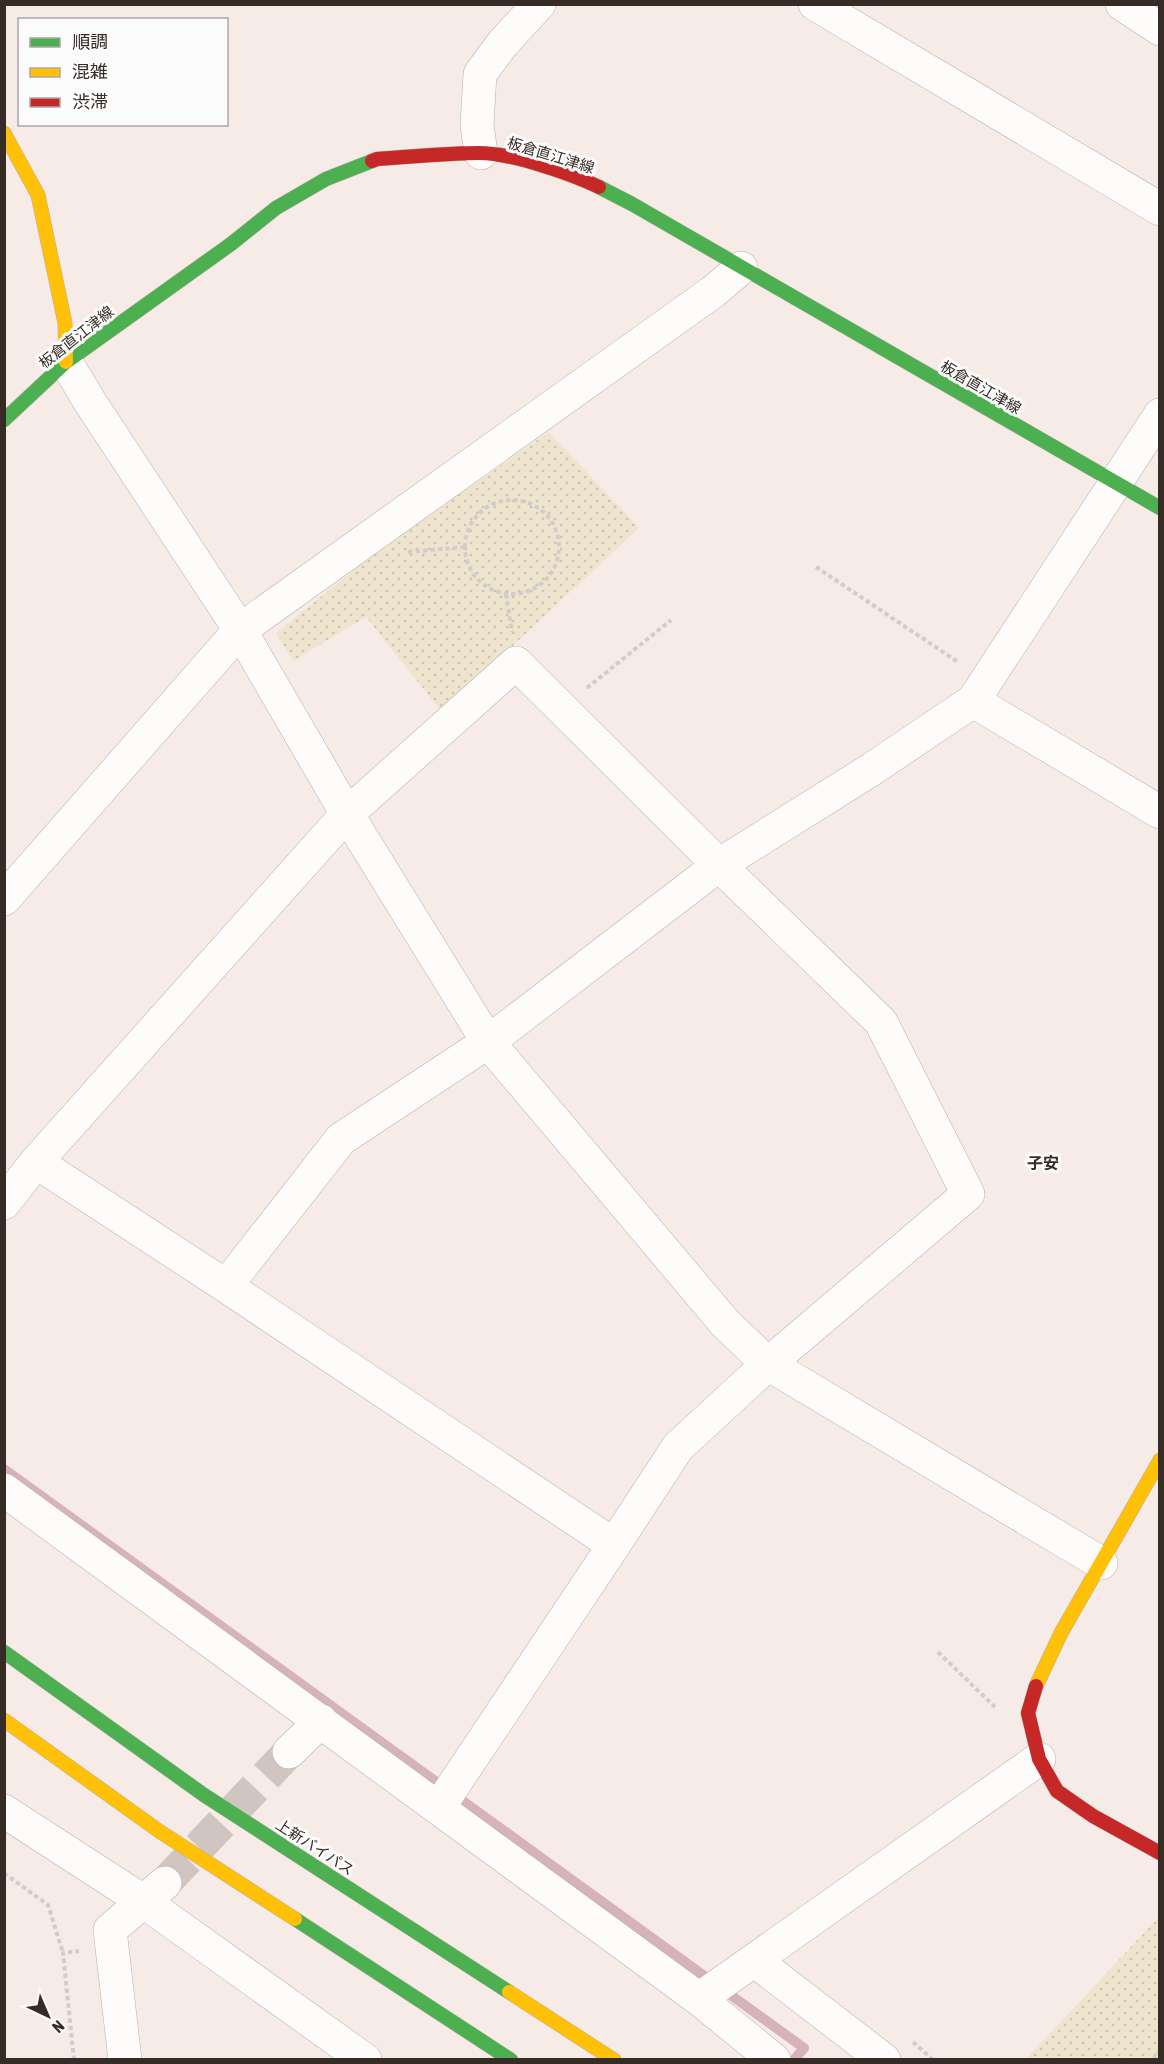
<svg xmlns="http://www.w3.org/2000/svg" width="1164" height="2064" viewBox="0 0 1164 2064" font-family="'Asap Condensed','Noto Sans JP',sans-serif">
	<defs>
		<pattern id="park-dots" width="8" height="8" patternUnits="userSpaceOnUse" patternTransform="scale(1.5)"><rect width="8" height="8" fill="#efe5ce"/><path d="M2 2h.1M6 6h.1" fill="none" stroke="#cec5b1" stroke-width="1.8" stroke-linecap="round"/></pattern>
	</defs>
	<rect width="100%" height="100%" fill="#f6ebe6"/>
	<!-- park -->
	<path fill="url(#park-dots)" d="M549 432 639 528 442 712 366 617 293 661 276 633 381 548Z
		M1159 1917V2059H1026Z"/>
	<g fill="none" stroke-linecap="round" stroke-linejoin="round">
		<!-- stream -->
		<path stroke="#d6b3bb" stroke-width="10" d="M4 1469 804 2048 794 2060"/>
		<!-- street-tunnel -->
		<path stroke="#d0c5c0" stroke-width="33" stroke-dasharray="33 16" stroke-linecap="butt" d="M165 1883 289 1752"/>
		<!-- street casing -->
		<g stroke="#b9aeaa" stroke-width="34">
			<path id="street" d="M815 4 1160 209
				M1122 4 1160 29
				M481 153 477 125 480 74 503 43 539 4
				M66 362 90 402 240 630 347 814 488 1042 725 1323 768 1364 1101 1563
				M973 701 1160 812
				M4 899 240 630 714 291 741 268
				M36 1162 226 1286 614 1545
				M4 1203 36 1162 347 814 516 663 719 865 881 1022 968 1194 768 1364 678 1447 614 1545 439 1807
				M226 1286 341 1139 488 1042 719 865 872 769 973 701 1160 415
				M4 1490 699 1999 774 2060
				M289 1752 321 1721
				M4 1811 143 1901 365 2060
				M754 1960 884 2060
				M699 1999 1039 1759
				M125 2060 110 1930 165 1883"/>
		</g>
		<!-- fast casing -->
		<g stroke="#b9aeaa" stroke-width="15">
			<path id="fast" d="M599 187 632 204 1160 508
				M4 420 66 362 231 244 276 208 326 179 372 161
				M4 1652 204 1795 509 1992
				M295 1919 511 2060"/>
		</g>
		<!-- slow casing -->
		<g stroke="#b9aeaa" stroke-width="15">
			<path id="slow" d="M4 133 38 195 65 323 66 362
				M1036 1686 1061 1633 1160 1460
				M4 1720 159 1831 295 1919
				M509 1992 614 2060"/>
		</g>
		<!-- jam casing -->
		<g stroke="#b9aeaa" stroke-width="15">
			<path id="jam" d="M372 161 377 159C411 157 445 153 479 153 511 153 570 173 599 187
				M1036 1686 1028 1713 1039 1759 1057 1791 1093 1816 1160 1853"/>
		</g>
		<!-- path -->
		<path stroke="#d1cdca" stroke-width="4" stroke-dasharray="4.5 3" stroke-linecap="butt" d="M465 547a47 47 0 1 1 94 0a47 47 0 1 1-94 0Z
			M408 552 464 547
			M816 567 958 662
			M506 594 512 632
			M587 688 671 620
			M938 1652 995 1707
			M4 1873 48 1905 63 1953
			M913 2042 933 2060
			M74 2060 63 1953 79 1951
			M1153 2060 1160 2051"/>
		<!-- street -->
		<use href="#street" stroke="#fefcfb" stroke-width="33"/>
		<!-- fast -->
		<use href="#fast" stroke="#4caf50" stroke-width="14"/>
		<!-- slow -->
		<use href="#slow" stroke="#ffc107" stroke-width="14"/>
		<!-- jam -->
		<use href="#jam" stroke="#c62828" stroke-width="14"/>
	</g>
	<g text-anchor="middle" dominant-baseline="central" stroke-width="6" stroke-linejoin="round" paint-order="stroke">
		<!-- street labels -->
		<g font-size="15" fill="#372b26" stroke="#fbfbfb">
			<text transform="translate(551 155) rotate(17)">板倉直江津線</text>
			<text transform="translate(76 337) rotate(-38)">板倉直江津線</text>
			<text transform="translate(981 387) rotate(30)">板倉直江津線</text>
			<text transform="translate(315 1847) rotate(33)">上新バイパス</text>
		</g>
		<!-- neighbourhood labels -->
		<g font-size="16" font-weight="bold" fill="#372b26" stroke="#fbfbfb">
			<text x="1043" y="1163">子安</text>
		</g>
	</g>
	<!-- border -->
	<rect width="1164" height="2064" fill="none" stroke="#372b26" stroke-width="12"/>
	<!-- legend -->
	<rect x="18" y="18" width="210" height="108" fill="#fbfbfb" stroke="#ada8a6" stroke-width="1.5"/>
	<rect x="30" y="38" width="30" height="9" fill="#4caf50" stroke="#ada8a6" stroke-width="1.5"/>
	<text x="72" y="48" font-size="18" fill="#372b26">順調</text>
	<rect x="30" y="68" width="30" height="9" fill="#ffc107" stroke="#ada8a6" stroke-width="1.5"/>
	<text x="72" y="78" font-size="18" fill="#372b26">混雑</text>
	<rect x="30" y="98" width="30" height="9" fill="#c62828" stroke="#ada8a6" stroke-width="1.5"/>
	<text x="72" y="108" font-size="18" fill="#372b26">渋滞</text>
	<!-- north arrow -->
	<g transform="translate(48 2016) rotate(136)" stroke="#fbfbfb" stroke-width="4.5" paint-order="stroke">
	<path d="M0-4.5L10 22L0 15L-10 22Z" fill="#372b26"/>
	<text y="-9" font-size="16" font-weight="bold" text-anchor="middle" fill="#372b26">N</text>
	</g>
</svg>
